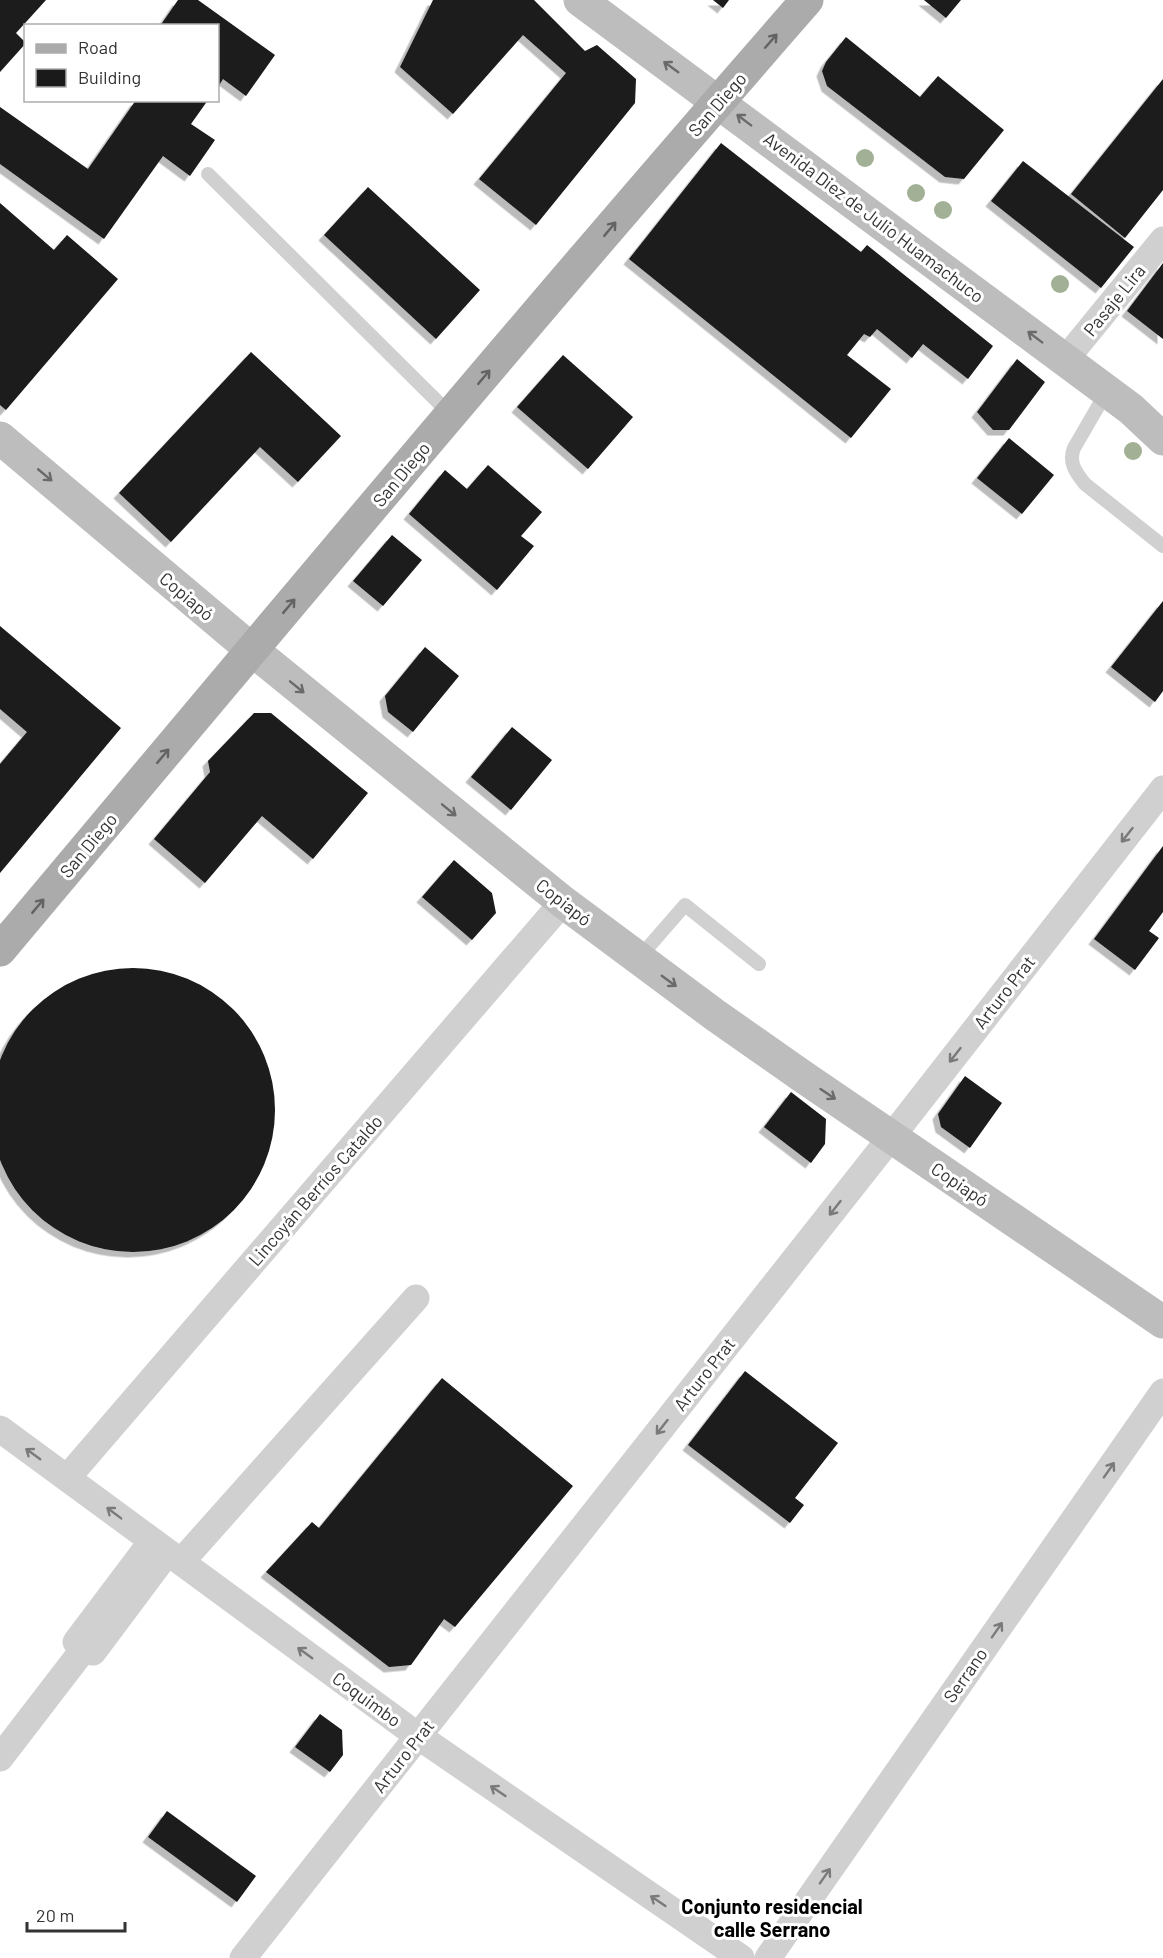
<svg xmlns="http://www.w3.org/2000/svg" width="1163" height="1958" viewBox="0 0 1163 1958" font-family="Barlow,sans-serif">
	<defs>
		<filter id="shadow"><feDropShadow dx="-5.5" dy="5.5" stdDeviation="0" flood-color="#0004"/></filter>
	</defs>
	<rect width="100%" height="100%" fill="#fff"/>
	<!-- building -->
	<path fill="#1a1a1a" filter="url(#shadow)" d="M0 0H46L16 33 26 43 0 72Z
		M178 0H198L275 55 246 96 223 79 218 87V26H160Z
		M433 0H534L585 51 597 45 636 79 635 103 536 225 479 179 566 73 523 35 453 114 400 67Z
		M713 0H729L723 8Z
		M924 0H961L946 18Z
		M846 37 920 97 938 76 1004 130 964 179 945 177 827 86 822 71 826 62Z
		M1163 79V190L1125 238 1071 194Z
		M136 100H208L191 124 215 140 190 176 163 156 104 239 0 164V107L88 169Z
		M721 143 861 252 867 245 993 346 968 379 923 344 912 358 877 329 870 337 864 334 847 355 891 389 851 438 629 259Z
		M1023 161 1134 247 1101 288 991 201Z
		M368 187 480 290 436 339 324 235Z
		M0 203 54 250 67 235 118 279 6 410 0 405Z
		M1163 263V339L1127 311Z
		M251 352 341 436 298 482 260 447 171 542 119 493Z
		M563 355 633 417 588 469 517 407Z
		M1017 359 1045 382 1009 430H993L977 412Z
		M1009 438 1054 475 1022 514 977 478Z
		M488 465 542 512 521 536 534 546 497 590 409 514 445 470 467 489Z
		M392 535 422 560 383 606 353 581Z
		M1163 601V691L1155 702 1111 667Z
		M0 626 121 728 0 873V764L27 732 0 709Z
		M425 647 459 676 413 732 388 712 385 696Z
		M254 713H271L368 793 313 859 262 816 205 883 154 839 210 772 208 761Z
		M512 727 552 760 511 810 471 777Z
		M1163 846V912L1149 931 1159 938 1135 970 1094 939Z
		M454 860 492 893 496 913 472 940 422 897Z
		M-9 1110a142 142 0 1 1 284 0a142 142 0 1 1-284 0Z
		M965 1076 1002 1103 970 1148 941 1127 938 1114Z
		M791 1092 826 1119 825 1144 811 1163 764 1127Z
		M745 1371 838 1443 795 1498 804 1505 790 1523 688 1445Z
		M442 1378 573 1486 455 1627 444 1619 411 1665 389 1667 266 1572 312 1522 319 1528Z
		M320 1714 342 1730 343 1755 330 1772 295 1747Z
		M167 1811 256 1876 237 1902 148 1837Z"/>
	<g fill="none" stroke-linecap="round" stroke-linejoin="round">
		<!-- lane -->
		<path stroke="#d0d0d0" stroke-width="14" d="M208 174 451 415
			M1107 391 1074 448C1068 462 1076 473 1085 484L1163 546
			M638 959 685 905 759 964"/>
		<!-- street -->
		<path stroke="#d0d0d0" stroke-width="27" d="M1065 360 1163 240
			M0 1429 418 1736 741 1958
			M67 1478 563 902
			M181 1562 416 1298
			M83 1650 93 1652 167 1553
			M0 1758 83 1650 76 1642 152 1541
			M243 1958 903 1122 1163 789
			M768 1958 1163 1392"/>
		<!-- secondary -->
		<path stroke="#bdbdbd" stroke-width="33" d="M580 0 1131 409 1163 439
			M0 438 252 650 563 902 715 1015 802 1076 1163 1322"/>
		<!-- primary -->
		<path stroke="#ababab" stroke-width="33" d="M0 950C267 632 533 313 807 0"/>
	</g>
	<!-- trees -->
	<g fill="#a2b095">
		<circle cx="865" cy="158" r="9"/>
		<circle cx="916" cy="193" r="9"/>
		<circle cx="943" cy="210" r="9"/>
		<circle cx="1060" cy="284" r="9"/>
		<circle cx="1133" cy="451" r="9"/>
	</g>
	<!-- one-way arrows -->
	<defs><path id="oneway-shaft" d="M-6 0H5M1.5-3L5.5 0L1.5 3" fill="none" stroke-width="1.6" stroke-linecap="round" stroke-linejoin="round" transform="scale(1.5)"/></defs>
	<g stroke="#636363">
		<use href="#oneway-shaft" transform="translate(771 41) rotate(-49)"/>
		<use href="#oneway-shaft" transform="translate(610 229) rotate(-50)"/>
		<use href="#oneway-shaft" transform="translate(484 377) rotate(-50)"/>
		<use href="#oneway-shaft" transform="translate(289 606) rotate(-50)"/>
		<use href="#oneway-shaft" transform="translate(163 756) rotate(-50)"/>
		<use href="#oneway-shaft" transform="translate(38 906) rotate(-50)"/>
	</g>
	<g stroke="#6a6a6a">
		<use href="#oneway-shaft" transform="translate(671 67) rotate(-144)"/>
		<use href="#oneway-shaft" transform="translate(744 120) rotate(-143)"/>
		<use href="#oneway-shaft" transform="translate(1035 337) rotate(-143)"/>
		<use href="#oneway-shaft" transform="translate(45 475) rotate(40)"/>
		<use href="#oneway-shaft" transform="translate(297 687) rotate(39)"/>
		<use href="#oneway-shaft" transform="translate(449 810) rotate(39)"/>
		<use href="#oneway-shaft" transform="translate(669 981) rotate(36)"/>
		<use href="#oneway-shaft" transform="translate(828 1094) rotate(34)"/>
	</g>
	<g stroke="#7a7a7a">
		<use href="#oneway-shaft" transform="translate(1127 835) rotate(128)"/>
		<use href="#oneway-shaft" transform="translate(955 1055) rotate(128)"/>
		<use href="#oneway-shaft" transform="translate(835 1208) rotate(128)"/>
		<use href="#oneway-shaft" transform="translate(662 1427) rotate(128)"/>
		<use href="#oneway-shaft" transform="translate(33 1454) rotate(-144)"/>
		<use href="#oneway-shaft" transform="translate(1109 1470) rotate(-55)"/>
		<use href="#oneway-shaft" transform="translate(114 1513) rotate(-143)"/>
		<use href="#oneway-shaft" transform="translate(997 1630) rotate(-55)"/>
		<use href="#oneway-shaft" transform="translate(305 1653) rotate(-144)"/>
		<use href="#oneway-shaft" transform="translate(498 1791) rotate(-146)"/>
		<use href="#oneway-shaft" transform="translate(825 1876) rotate(-55)"/>
		<use href="#oneway-shaft" transform="translate(658 1901) rotate(-146)"/>
	</g>
	<g text-anchor="middle" dominant-baseline="central" stroke-width="6" stroke-linejoin="round" paint-order="stroke">
		<!-- street labels -->
		<g font-size="18" fill="#333" stroke="#fff">
			<text transform="translate(717 104) rotate(-49)">San Diego</text>
			<text transform="translate(874 217) rotate(37)">Avenida Diez de Julio Huamachuco</text>
			<text transform="translate(1114 300) rotate(-51)">Pasaje Lira</text>
			<text transform="translate(401 474) rotate(-50)">San Diego</text>
			<text transform="translate(187 596) rotate(40)">Copiapó</text>
			<text transform="translate(88 845) rotate(-50)">San Diego</text>
			<text transform="translate(564 902) rotate(38)">Copiapó</text>
			<text transform="translate(1004 992) rotate(-52)">Arturo Prat</text>
			<text transform="translate(960 1184) rotate(34)">Copiapó</text>
			<text transform="translate(315 1190) rotate(-49)">Lincoyán Berríos Cataldo</text>
			<text transform="translate(704 1374) rotate(-52)">Arturo Prat</text>
			<text transform="translate(965 1675) rotate(-55)">Serrano</text>
			<text transform="translate(367 1699) rotate(36)">Coquimbo</text>
			<text transform="translate(403 1756) rotate(-52)">Arturo Prat</text>
		</g>
		<!-- neighbourhood labels -->
		<g font-size="20" font-weight="bold" fill="#000" stroke="#fff">
			<text x="772" y="1906">Conjunto residencial<tspan x="772" dy="23">calle Serrano</tspan></text>
		</g>
	</g>
	<!-- legend -->
	<rect x="24" y="24" width="195" height="78" fill="#ffffff" stroke="#adadad" stroke-width="1.5"/>
	<rect x="36" y="44" width="30" height="9" fill="#ababab" stroke="#adadad" stroke-width="1.5"/>
	<text x="78" y="54" font-size="18" fill="#333333">Road</text>
	<rect x="36" y="69" width="30" height="18" fill="#1a1a1a" stroke="#adadad" stroke-width="1.5"/>
	<text x="78" y="84" font-size="18" fill="#333333">Building</text>
	<!-- scale -->
	<path d="M27 1922v9h98v-9" fill="none" stroke="#333333" stroke-width="3"/>
	<text x="36" y="1922" font-size="18" fill="#333333" stroke="#ffffff" stroke-width="4.5" paint-order="stroke">20 m</text>
</svg>
